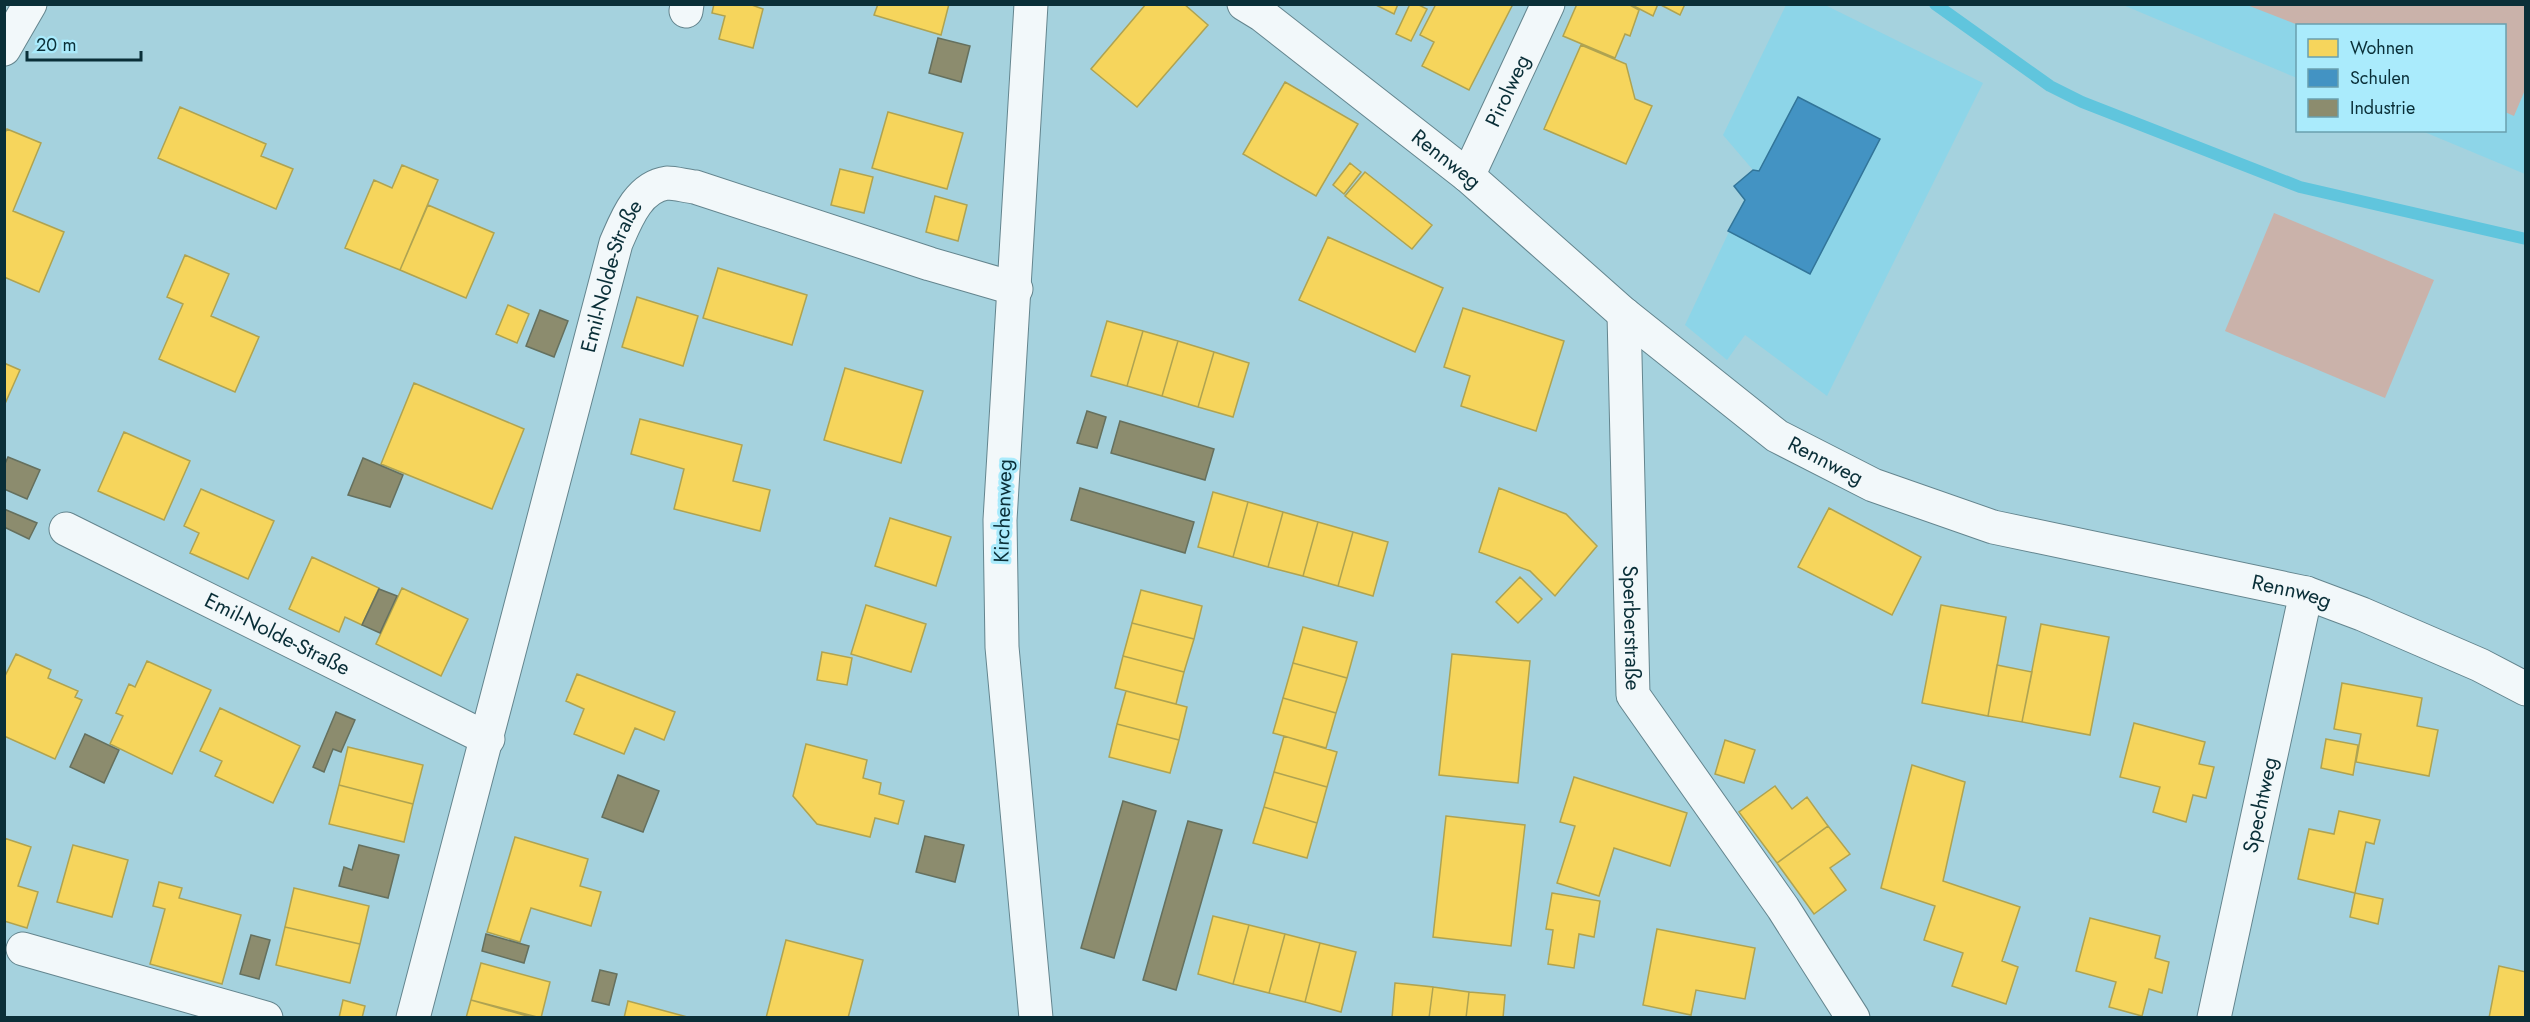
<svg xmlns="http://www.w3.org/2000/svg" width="2530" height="1022" viewBox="0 0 2530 1022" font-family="Jost,sans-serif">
	<rect width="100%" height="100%" fill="#a5d2de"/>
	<!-- built -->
	<path fill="#8dd5e8" d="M1786 5H1825L1983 83 1827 396 1745 335 1727 360 1685 325 1744 200 1734 186 1753 170 1723 135Z
		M2123 5H2525V174L2422 131 2504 130V26H2298L2297 78Z"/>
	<!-- green -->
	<path fill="#cab2aa" d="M2247 5H2525V90L2514 116 2505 112 2504 26 2298 25Z
		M2274 213 2434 280 2385 398 2225 331Z"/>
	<!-- homes -->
	<path fill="#f6d55c" stroke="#afa351" stroke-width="1.5" d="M714 4H749L763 9 753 48 719 39 725 16 712 13Z
		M878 4H949L941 35 874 15Z
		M1146 4H1184L1208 25 1137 107 1091 69Z
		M1374 4H1398L1394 14Z
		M1410 4H1417L1427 9 1411 41 1396 34Z
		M1436 4H1513L1469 90 1422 66 1434 42 1420 35Z
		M1577 4H1628L1639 10 1630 36 1625 34 1615 58 1563 36Z
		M1630 4H1658L1653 16Z
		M1659 4H1685L1680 15Z
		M1581 45 1626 64 1635 99 1652 106 1626 164 1544 129Z
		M1285 82 1358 124 1316 196 1243 154Z
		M180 107 266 144 261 156 293 169 276 209 158 158Z
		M888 112 963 133 947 189 872 168Z
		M7 129 41 143 13 211 64 232 39 292 4 277V134Z
		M1350 163 1361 172 1344 194 1333 185Z
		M402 165 438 180 400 270 345 248 374 180 392 188Z
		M840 169 873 177 864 213 831 205Z
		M1365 172 1432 225 1412 249 1345 196Z
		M935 196 967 205 958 241 926 232Z
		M428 205 494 233 466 298 400 270Z
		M1328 237 1443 288 1415 352 1299 300Z
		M185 255 229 274 211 316 259 337 235 392 159 359 183 304 167 297Z
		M718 268 807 295 792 345 703 318Z
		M637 297 698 316 683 366 622 347Z
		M508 305 529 314 517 343 496 334Z
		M1463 308 1564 341 1536 431 1461 406 1470 376 1444 367Z
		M1107 321 1143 331 1127 386 1091 376Z
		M1143 331 1178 341 1162 396 1127 386Z
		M1178 341 1214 352 1198 407 1162 396Z
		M1214 352 1249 363 1233 417 1198 407Z
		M4 363 20 370 4 406Z
		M845 368 923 391 901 463 824 440Z
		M414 383 524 429 492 509 381 464Z
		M640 419 742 445 733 481 770 490 760 531 674 509 684 469 631 454Z
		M124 432 190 461 164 520 98 491Z
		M1499 488 1566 514 1597 546 1555 596 1530 571 1479 552Z
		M201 489 274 521 248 579 190 553 199 533 184 526Z
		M1213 492 1248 502 1233 557 1198 547Z
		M1248 502 1283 512 1268 567 1233 557Z
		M1829 508 1921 557 1892 615 1798 567Z
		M1283 512 1318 522 1303 576 1268 567Z
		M890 518 951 537 936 586 875 566Z
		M1318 522 1353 532 1338 586 1303 576Z
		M1353 532 1388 542 1373 596 1338 586Z
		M312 557 379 588 362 625 345 617 339 632 289 609Z
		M1520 577 1542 599 1518 623 1496 602Z
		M402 588 468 619 441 676 376 644Z
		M1141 590 1202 606 1194 639 1132 623Z
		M866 605 926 624 911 672 851 654Z
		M1941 605 2006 617 1988 716 1922 703Z
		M1132 623 1194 639 1184 672 1123 656Z
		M2041 624 2109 637 2090 735 2022 722Z
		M1303 627 1357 642 1347 678 1293 663Z
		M822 652 852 658 847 685 817 680Z
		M16 654 51 670 48 678 78 691 75 697 82 700 55 759 4 736V678Z
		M1452 654 1530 661 1518 783 1439 775Z
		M1123 656 1184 672 1176 704 1115 688Z
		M147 661 211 690 172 774 110 744 123 716 116 713 129 684 135 687Z
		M1293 663 1347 678 1336 713 1283 698Z
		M1997 665 2032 672 2022 722 1988 716Z
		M577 674 675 712 664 740 635 728 624 754 574 734 584 709 566 701Z
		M2342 683 2422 698 2417 726 2438 730 2429 776 2356 762 2361 734 2334 729Z
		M1126 691 1187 707 1179 740 1117 724Z
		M1283 698 1336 713 1326 748 1273 733Z
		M220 708 300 746 273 803 215 776 222 761 200 751Z
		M2134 723 2205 742 2199 764 2214 767 2206 798 2193 795 2186 822 2153 812 2160 787 2120 777Z
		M1117 724 1179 740 1170 773 1109 757Z
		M1284 736 1337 752 1327 787 1274 772Z
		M2326 739 2358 745 2353 775 2321 768Z
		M1725 740 1755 750 1744 783 1715 774Z
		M806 744 867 760 863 778 881 783 879 794 904 801 898 824 875 818 870 837 817 824 793 796Z
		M348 747 423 765 413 804 339 785Z
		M1912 765 1965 782 1943 881 2020 907 2002 961 2018 967 2006 1004 1952 986 1963 953 1924 940 1935 906 1881 888Z
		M1274 772 1327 787 1317 823 1264 807Z
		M1574 777 1687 813 1670 866 1614 848 1599 896 1557 883 1575 826 1560 822Z
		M339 785 413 804 404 842 329 824Z
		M1775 786 1792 809 1807 797 1828 826 1777 863 1739 812Z
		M1264 807 1317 823 1307 858 1253 843Z
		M2339 811 2380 820 2374 844 2366 842 2355 893 2298 879 2309 829 2334 834Z
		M1446 816 1525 825 1511 946 1433 937Z
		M1828 826 1850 854 1830 868 1846 890 1814 914 1777 863Z
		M515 837 588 859 580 886 601 892 591 926 531 908 520 942 487 932Z
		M4 838 31 847 18 886 38 892 27 928 4 921Z
		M73 845 128 860 112 917 57 902Z
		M159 882 182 888 179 898 241 915 222 984 150 964 165 909 153 906Z
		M294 888 369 906 360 944 285 927Z
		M1552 893 1600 901 1594 937 1579 934 1574 968 1548 964 1553 930 1546 929Z
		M2355 893 2383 899 2378 924 2350 917Z
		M1213 916 1249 925 1233 984 1198 974Z
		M2090 918 2160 936 2155 958 2169 962 2162 993 2149 989 2142 1016 2109 1007 2116 982 2076 971Z
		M1249 925 1285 934 1269 993 1233 984Z
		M285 927 360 944 350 983 276 965Z
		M1657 929 1755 948 1745 999 1696 990 1691 1015 1643 1005Z
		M1285 934 1320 943 1305 1002 1269 993Z
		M786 940 863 960 848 1018H766Z
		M1320 943 1356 952 1341 1012 1305 1002Z
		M481 963 550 982 541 1018 471 1000Z
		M2499 966 2526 972V1018H2489Z
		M1395 983 1433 987 1429 1018H1392Z
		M1433 987 1469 992 1466 1018H1429Z
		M1469 992 1505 995 1503 1018H1466Z
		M343 1000 365 1006 362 1018H339Z
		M471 1000 534 1018H466Z
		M628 1001 691 1018H624Z"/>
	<!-- schools -->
	<path fill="#4393c3" stroke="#327599" stroke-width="1.5" d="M1798 97 1880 139 1810 274 1728 231 1745 200 1734 186 1753 170 1759 171Z"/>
	<!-- industry -->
	<path fill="#8c8c6e" stroke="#65705e" stroke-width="1.5" d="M938 38 970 46 961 82 929 73Z
		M540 310 568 321 554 357 526 346Z
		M1087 411 1106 417 1097 448 1077 443Z
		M1120 421 1214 449 1205 480 1111 453Z
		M8 457 40 470 27 499 4 489V466Z
		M363 458 403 475 390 507 348 495Z
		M1080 488 1194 522 1185 553 1071 520Z
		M4 509 37 523 29 539 4 527Z
		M379 589 397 596 380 633 362 625Z
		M336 712 355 720 341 752 333 749 324 772 313 767Z
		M85 734 119 750 104 783 70 767Z
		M618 775 659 791 643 832 602 817Z
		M1123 801 1156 811 1114 958 1081 948Z
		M1188 821 1222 830 1176 990 1143 980Z
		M925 836 964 845 955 882 916 872Z
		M359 845 399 855 388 898 339 886 344 867 352 870Z
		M486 934 529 946 524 963 482 951Z
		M251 935 270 940 259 979 240 974Z
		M600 970 617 974 609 1005 592 1001Z"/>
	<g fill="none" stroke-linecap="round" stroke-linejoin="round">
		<!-- stream -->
		<path stroke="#60c5dd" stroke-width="12" d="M1935 4 2050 86 2082 102 2300 187 2526 239"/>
		<!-- minor casing -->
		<g stroke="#64858e" stroke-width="35">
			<g id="minor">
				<path d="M1031 4 1000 520 1002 647 1036 1018"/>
				<path id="s1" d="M1244 4 1262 15 1468 176 1624 314 1777 436 1873 485 1993 527 2306 593 2362 614 2480 665 2526 689"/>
				<path d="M686 11 687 4"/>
				<path d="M4 49 30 4"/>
				<path id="s2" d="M1468 176 1548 4"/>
				<path id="s3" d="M1624 314 1633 695 1783 908 1853 1018"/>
				<path id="s4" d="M66 529 488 739"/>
				<path d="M23 949 266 1018"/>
				<path id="s5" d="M413 1018 616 243C626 220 638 187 667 183 675 183 686 186 695 187L930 264 1016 289"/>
				<path id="s6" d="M2214 1018 2306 593"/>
			</g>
		</g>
		<!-- minor -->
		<use href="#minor" stroke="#f2f8fa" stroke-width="33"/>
	</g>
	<g text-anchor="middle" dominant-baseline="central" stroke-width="6" stroke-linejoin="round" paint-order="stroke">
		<!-- street labels -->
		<g font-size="21" fill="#0a2f38" stroke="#aaebfc">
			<text stroke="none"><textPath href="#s2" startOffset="94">Pirolweg</textPath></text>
			<text stroke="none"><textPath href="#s1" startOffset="255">Rennweg</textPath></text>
			<text stroke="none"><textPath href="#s5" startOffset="768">Emil-Nolde-Straße</textPath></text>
			<text stroke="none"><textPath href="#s1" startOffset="741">Rennweg</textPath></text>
			<text transform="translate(1003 511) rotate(-88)">Kirchenweg</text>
			<text stroke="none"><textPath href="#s1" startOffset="1227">Rennweg</textPath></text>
			<text stroke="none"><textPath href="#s3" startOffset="314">Sperberstraße</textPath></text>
			<text stroke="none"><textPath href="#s4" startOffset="236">Emil-Nolde-Straße</textPath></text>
			<text stroke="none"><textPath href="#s6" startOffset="218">Spechtweg</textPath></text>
		</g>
	</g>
	<!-- border -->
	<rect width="2530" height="1022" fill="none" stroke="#0a2f38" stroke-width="12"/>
	<!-- legend -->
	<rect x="2296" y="24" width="210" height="108" fill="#aaebfc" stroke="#6aa0ae" stroke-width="1.5"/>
	<rect x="2308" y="39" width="30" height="18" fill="#f6d55c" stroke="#6aa0ae" stroke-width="1.5"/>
	<text x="2350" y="54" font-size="18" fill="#0a2f38">Wohnen</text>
	<rect x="2308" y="69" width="30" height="18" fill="#4393c3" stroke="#6aa0ae" stroke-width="1.5"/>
	<text x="2350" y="84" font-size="18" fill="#0a2f38">Schulen</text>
	<rect x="2308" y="99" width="30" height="18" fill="#8c8c6e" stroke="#6aa0ae" stroke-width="1.5"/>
	<text x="2350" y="114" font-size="18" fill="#0a2f38">Industrie</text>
	<!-- scale -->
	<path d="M27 51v9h114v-9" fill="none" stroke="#0a2f38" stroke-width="3"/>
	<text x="36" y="51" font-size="18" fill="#0a2f38" stroke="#aaebfc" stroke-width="4.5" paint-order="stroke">20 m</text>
</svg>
